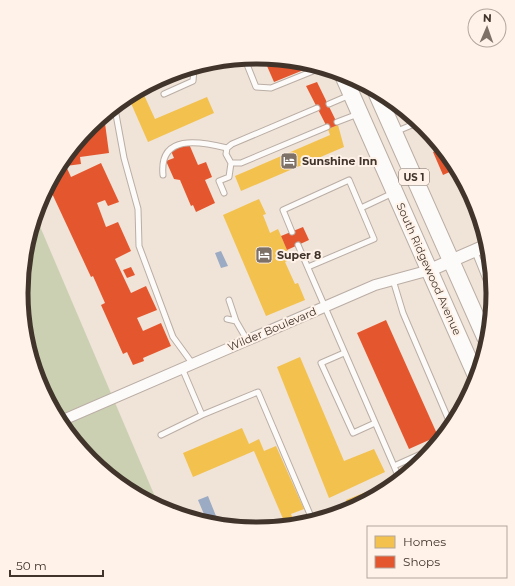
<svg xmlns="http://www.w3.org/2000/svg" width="515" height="586" viewBox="0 0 515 586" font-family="Montserrat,sans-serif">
	<rect width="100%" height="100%" fill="#f0e3d8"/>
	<!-- green -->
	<path fill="#ccd0b3" d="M36 217 159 506 90 460 39 383 21 293Z"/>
	<!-- water -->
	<path fill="#9cabc4" d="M221 251 228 266 221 268 215 253Z
		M208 496 216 516 206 519 198 500Z"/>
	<!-- homes -->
	<path fill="#f2c14e" d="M144 95 155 119 207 97 214 113 148 142 130 101Z
		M338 125 344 147 241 191 235 176 330 135 328 129Z
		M259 199 266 214 263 215 270 233 278 229 291 259 285 262 295 284 298 283 305 300 266 316 223 215Z
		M300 357 344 461 374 449 385 472 329 498 277 367Z
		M242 428 249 444 259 439 264 451 276 446 304 509 291 514 294 522 274 526 284 521 254 451 193 477 183 453Z
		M371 490 373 495 350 510 346 500Z"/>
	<!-- shops -->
	<path fill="#e4572e" d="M280 61 311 67 274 82 267 66Z
		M317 82 338 125 328 129 306 86Z
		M104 116 109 153 80 157 81 164 66 166 71 177 101 163 119 202 108 206 105 200 97 203 106 227 118 222 131 251 115 259 131 293 146 286 157 310 137 318 143 331 161 323 171 346 143 358 144 361 133 365 127 352 123 354 101 305 105 303 93 276 91 277 49 187 90 126Z
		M422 126H425L439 147 433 149Z
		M189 144 198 165 206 162 212 177 205 180 215 203 196 212 193 205 191 206 180 180 174 179 166 161 174 158 171 151Z
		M440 149 454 170 443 175 433 152Z
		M303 227 309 240 287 250 281 236Z
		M131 267 135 275 127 278 123 270Z
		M386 320 438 436 409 449 357 333Z"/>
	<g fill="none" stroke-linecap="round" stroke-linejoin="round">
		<!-- service casing -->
		<g stroke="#baaea5" stroke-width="7">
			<path id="service" d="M258 57 246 62 256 87 271 88 318 69
				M164 94 193 81 194 69
				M329 104 350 95
				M317 108 232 144 227 148 226 154 231 163H241L327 127
				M115 109 124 158 138 209 139 246 173 337 192 363
				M387 112 398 108
				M337 122 358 114
				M395 132 419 122
				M163 175C159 134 199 141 227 148
				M224 193 219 181 229 177 231 163
				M361 208 393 193
				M292 232 283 210 349 180 374 239 308 267
				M298 245 394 466 432 449
				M475 252 493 297
				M393 280 403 313 450 423
				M229 300 236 321 247 340
				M227 319 236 321
				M480 323 489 319
				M344 353 321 363 353 433 375 423
				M182 368 202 415 258 392 312 519
				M161 435 202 415
				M394 466 399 478"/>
		</g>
		<!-- minor casing -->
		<g stroke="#baaea5" stroke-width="12">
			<path id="minor" d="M63 420 375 285 430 270"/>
		</g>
		<!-- tertiary casing -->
		<g stroke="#baaea5" stroke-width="14">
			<path id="tertiary" d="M430 270 485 246"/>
		</g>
		<!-- primary casing -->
		<g stroke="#baaea5" stroke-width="18">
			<path id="primary" d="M342 73 477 378
				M377 94 485 337"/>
		</g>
		<!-- service -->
		<use href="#service" stroke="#fdfbf9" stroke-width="5"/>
		<!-- minor -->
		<use href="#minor" stroke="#fdfbf9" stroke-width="10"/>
		<!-- tertiary -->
		<use href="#tertiary" stroke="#fdfbf9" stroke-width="12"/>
		<!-- primary -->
		<use href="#primary" stroke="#fdfbf9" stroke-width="16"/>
	</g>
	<!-- icons -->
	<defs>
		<g id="hotel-square" transform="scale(0.9)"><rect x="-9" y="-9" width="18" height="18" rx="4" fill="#7e7168" stroke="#fff2e8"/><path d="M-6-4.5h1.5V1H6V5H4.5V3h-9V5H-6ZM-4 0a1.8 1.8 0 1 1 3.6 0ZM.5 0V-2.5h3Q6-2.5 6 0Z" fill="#fff"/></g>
	</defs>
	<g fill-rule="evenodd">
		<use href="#hotel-square" x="289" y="161"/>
		<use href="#hotel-square" x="264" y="255"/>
	</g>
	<g text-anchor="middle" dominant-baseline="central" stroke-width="4" stroke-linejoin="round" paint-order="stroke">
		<!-- shield labels -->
		<rect fill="#fff2e8" stroke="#7a6d64" stroke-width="1" x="399" y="169" width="30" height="16" rx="3"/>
		<g font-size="10" font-weight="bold" fill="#41342b">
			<text x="414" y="177">US 1</text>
		</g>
		<!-- poi labels -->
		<g font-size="11" font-weight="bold" fill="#41342b" stroke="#fff2e8" text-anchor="start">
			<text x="302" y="161">Sunshine Inn</text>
			<text x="277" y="255">Super 8</text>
		</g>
		<!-- street labels -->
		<g font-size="11" fill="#41342b" stroke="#fff2e8">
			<text transform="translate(429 269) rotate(66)">South Ridgewood Avenue</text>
			<text transform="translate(272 329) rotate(-23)">Wilder Boulevard</text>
		</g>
	</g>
	<!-- crop -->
	<path d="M0 0H515V586H0ZM28 293a229 229 0 1 1 458 0a229 229 0 1 1-458 0Z" fill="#fff2e8" fill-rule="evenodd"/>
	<path fill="none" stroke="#41342b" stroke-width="5" d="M28 293a229 229 0 1 1 458 0a229 229 0 1 1-458 0Z"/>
	<!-- legend -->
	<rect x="367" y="526" width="140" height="52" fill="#fff2e8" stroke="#b3a69c"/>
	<rect x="375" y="536" width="20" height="12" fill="#f2c14e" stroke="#b3a69c"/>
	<text x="403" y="546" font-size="12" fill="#41342b">Homes</text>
	<rect x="375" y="556" width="20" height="12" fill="#e4572e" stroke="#b3a69c"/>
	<text x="403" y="566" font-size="12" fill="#41342b">Shops</text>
	<!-- north arrow -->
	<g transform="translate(487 28) rotate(2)"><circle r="19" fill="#fff2e8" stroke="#b3a69c"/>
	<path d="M0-3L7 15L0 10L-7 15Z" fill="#7e7168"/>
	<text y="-6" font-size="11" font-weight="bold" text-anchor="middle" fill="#41342b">N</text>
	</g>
	<!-- scale -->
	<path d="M10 570v6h93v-6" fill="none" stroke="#41342b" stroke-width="2"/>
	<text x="16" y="570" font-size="12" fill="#41342b" stroke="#fff2e8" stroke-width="3" paint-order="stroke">50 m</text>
</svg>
